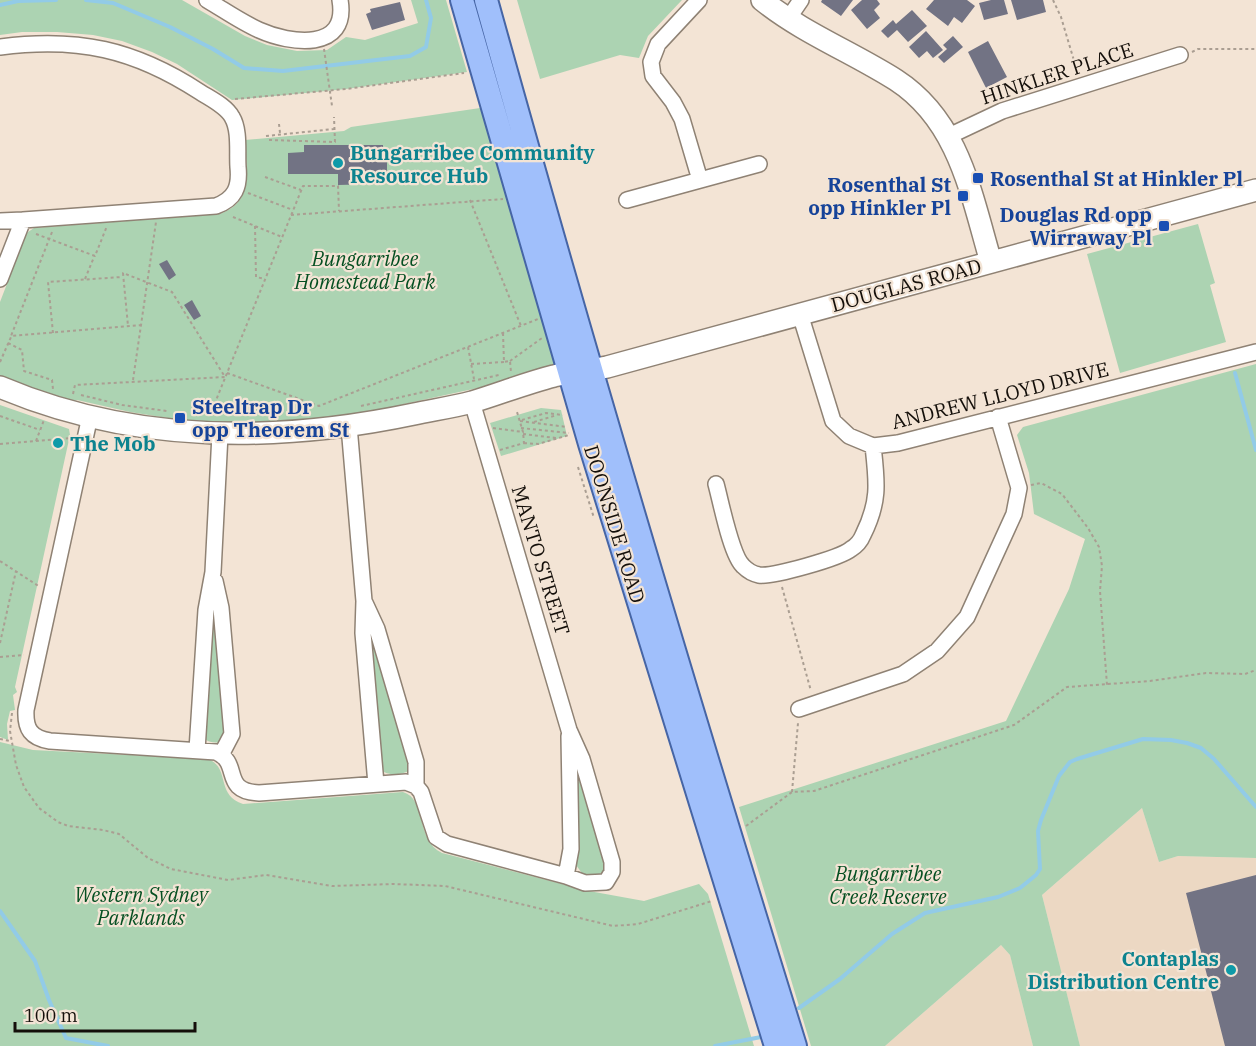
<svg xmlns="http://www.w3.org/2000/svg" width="1256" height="1046" viewBox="0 0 1256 1046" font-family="'IBM Plex Serif',serif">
	<rect width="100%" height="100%" fill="#f3e4d5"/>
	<!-- built -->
	<path fill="#ecd8c3" d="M1142 808 1159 862 1178 856 1256 858V1046H1080L1042 895Z
		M1001 945 1010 955 1033 1046H885Z"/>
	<!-- green -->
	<path fill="#acd3b2" d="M0 0H182L245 36 267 45 297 51 327 50 346 37 365 40 418 23 411 0H446L467 72 346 89 232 100 177 64 152 52 122 41 93 35 57 32H22L0 35Z
		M517 0H682L648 36 639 58 620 55 540 79Z
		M487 107 556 365 547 373 404 404 373 414 289 421 227 423 180 420 130 412 77 400 70 403 0 379V302L25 237 28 232 34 228 220 214C255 201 246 170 245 140L344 131 351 127Z
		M1198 224 1215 283 1210 285 1226 342 1120 373 1087 254Z
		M1256 364V858L1178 856 1159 862 1142 808 1042 895 1080 1046H1033L1010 955 1001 945 885 1046H811L739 807 1006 721 1069 589 1085 539 1034 514 1029 473 1017 435 1023 427Z
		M0 405 69 429 70 435 15 687 17 692 13 695 15 710 10 711 7 724 8 740 0 737Z
		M541 408 561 410 567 436 501 456 490 423Z
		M213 610 226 730 222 742C215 743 210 743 205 739Z
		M370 630 412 761 409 771C400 775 388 776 381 770Z
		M0 742 33 750 208 759C231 768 215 795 243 804L403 792C427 799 415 840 442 853L589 891 644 901 699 884 708 894 754 1046H0Z
		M576 760 607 863C602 876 597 876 584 876L576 865Z"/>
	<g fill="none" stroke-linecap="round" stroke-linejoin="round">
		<!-- stream -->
		<path stroke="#92cbe7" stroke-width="4" d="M86 0 113 3 170 27 213 49 244 68 283 71 410 56 426 47 431 18 426 0
			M0 5 18 1 56 0
			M1235 373 1256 450
			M0 911 35 961 49 1000 66 1038 108 1046
			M799 1008 840 979 892 934 925 913 998 897 1020 888 1036 875 1040 869 1038 831 1041 820 1059 776 1070 762 1077 759 1143 739 1171 740 1187 743 1201 748 1214 759 1256 807
			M715 1046 761 1037"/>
	</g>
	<!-- building -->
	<path fill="#727384" d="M822 0H853L841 16 821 2Z
		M862 0H877L880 4 874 10 880 18 867 29 851 10Z
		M934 0H967L975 6 962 23 954 17 948 26 926 9Z
		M991 0H1004L1008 14 984 20 979 3Z
		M1011 0H1043L1046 12 1017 20Z
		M400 2 405 20 372 30 366 14 371 12 370 9Z
		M912 10 927 26 908 42 897 30 888 38 881 31 893 20 896 24Z
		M926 31 943 50 933 58 927 51 919 58 909 47Z
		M953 36 963 47 944 63 938 57 947 49 943 45Z
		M988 41 1007 77 986 88 968 52Z
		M304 145H383V153H387V173H378L377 184 338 185V174H288V153L304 152Z
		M167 260 176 275 169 280 159 264Z
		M192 300 201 316 194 320 184 305Z
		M1256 875V1046H1225L1186 893Z"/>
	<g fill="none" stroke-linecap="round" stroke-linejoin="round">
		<!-- street casing -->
		<g stroke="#8f8274" stroke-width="18">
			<path id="street" d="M207 0C224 10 241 22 259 30 290 44 349 52 340 0
				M699 0 658 44 651 62 653 76 673 102 682 119 700 180
				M788 19 801 0
				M0 47C78 37 134 49 200 92 211 99 226 106 232 117 240 130 237 152 238 167 240 187 235 199 216 206L23 220 0 279
				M949 136 1002 111 1180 55
				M627 200 759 164
				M0 221 23 220
				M800 314 833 421 849 436 873 446 898 443 1256 352
				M90 416 26 710C25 729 31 738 50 741L216 752C242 763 220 791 259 793L406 782 416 786 421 792 436 837 447 844 566 876 585 883 606 882 612 872V862L582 759 569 730 472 402
				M349 426 364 601 363 633 376 784
				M716 484C721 502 731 555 743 566 747 570 753 574 759 575 773 577 840 558 851 549 856 546 861 540 863 535 880 501 877 482 873 446
				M215 581 221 608 232 734 221 755
				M365 603 377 629 416 762V786
				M799 709 903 674 937 651 967 617 1014 514 1019 488 998 417
				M197 750 206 610 213 572 220 434
				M566 876 571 849 569 736"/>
		</g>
		<!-- secondary casing -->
		<g stroke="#8f8274" stroke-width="24">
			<path id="secondary" d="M762 0C803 33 852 52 896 80 959 121 971 194 991 262
				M0 387C132 443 276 443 414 414 433 410 453 407 472 402 499 394 526 383 554 376 572 371 589 371 607 367L1256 190"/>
		</g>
		<!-- primary casing -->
		<g stroke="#4665a5" stroke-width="26">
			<path id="primary" d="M462 0 590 444 776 1046
				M486 0C583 350 687 699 795 1046"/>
		</g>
		<!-- path -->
		<path stroke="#aa9e92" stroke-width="2" stroke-dasharray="3 3" stroke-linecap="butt" d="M1053 0 1061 17 1078 74
			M324 49 332 106
			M1192 52 1198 49H1256
			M235 99 346 89 464 73
			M279 124 280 133
			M266 136 334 129
			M269 140 335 142 334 117
			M265 177 301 190
			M248 193 293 210
			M470 200 521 326
			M291 215 503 199
			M233 217 282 237
			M255 226 256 277 265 279
			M52 232 11 336 141 325
			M36 234 95 256 107 226
			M85 279 94 257
			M53 333 48 282 122 277
			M503 333 504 362 510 361 511 372
			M8 343 22 350 24 371 52 380 53 389
			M468 347 474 379
			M510 361 542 338
			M0 362 11 337
			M471 364 504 362
			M227 373 319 406 538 319
			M133 380 156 222
			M73 394 75 385 225 377 172 292 123 273 128 326
			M81 395 122 405 167 411
			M361 406 499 375
			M210 415 303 186H338L339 211
			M0 416 40 430
			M522 420 546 413 563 415
			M520 421 567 427
			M534 422 557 415
			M493 428 523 432 517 412
			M521 428 569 433
			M523 434 556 438
			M36 441 44 420
			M524 443 538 444 569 435
			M0 444 72 438
			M500 450 524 443 523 432
			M578 467 594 518
			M1031 485 1041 483 1062 494 1088 528 1099 547 1102 566 1100 591 1107 685
			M0 561 40 587
			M782 587 811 691
			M0 643 16 571
			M0 657 24 655
			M12 713 10 731 16 765 24 787 39 808 58 822 68 826 103 830 119 834 148 858 171 869 228 880 266 875 332 886 394 884 445 886 613 926 638 924 712 901
			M0 739 10 741
			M792 792 798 723
			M746 826 792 792 814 791 1014 725 1067 687 1150 681 1206 673 1245 674 1256 670"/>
		<!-- street -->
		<use href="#street" stroke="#fff" stroke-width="15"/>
		<!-- secondary -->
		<use href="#secondary" stroke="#fff" stroke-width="21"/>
		<!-- primary -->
		<use href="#primary" stroke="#a0bffb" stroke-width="22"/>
	</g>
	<!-- markers -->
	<g fill="#0f9aa8" stroke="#f3e4d5" stroke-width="2">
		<circle cx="338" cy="163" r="6"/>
		<circle cx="58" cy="443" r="6"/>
		<circle cx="1231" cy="970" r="6"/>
	</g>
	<g fill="#1a4fb4" stroke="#f3e4d5" stroke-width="2">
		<rect x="972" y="172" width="12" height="12" rx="3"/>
		<rect x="957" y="190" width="12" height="12" rx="3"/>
		<rect x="1158" y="220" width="12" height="12" rx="3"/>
		<rect x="174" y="412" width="12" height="12" rx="3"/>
	</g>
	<g text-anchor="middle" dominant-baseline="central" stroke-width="4.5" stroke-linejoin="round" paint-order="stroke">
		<!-- street labels -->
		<g font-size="20" fill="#140f0a" stroke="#f3e4d5">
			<text transform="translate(1057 73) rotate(-18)">HINKLER PLACE</text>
			<text transform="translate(906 285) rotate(-15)">DOUGLAS ROAD</text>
			<text transform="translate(1000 395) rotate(-14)">ANDREW LLOYD DRIVE</text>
			<text transform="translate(615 524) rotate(73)">DOONSIDE ROAD</text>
			<text transform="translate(541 560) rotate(73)">MANTO STREET</text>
		</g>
		<!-- culture labels -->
		<g font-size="20" font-weight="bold" fill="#0d838f" stroke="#f3e4d5" text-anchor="start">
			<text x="350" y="152">Bungarribee Community<tspan x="350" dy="23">Resource Hub</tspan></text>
			<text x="70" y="443">The Mob</text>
			<text x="1219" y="958" text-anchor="end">Contaplas<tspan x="1219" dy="23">Distribution Centre</tspan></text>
		</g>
		<!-- transit labels -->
		<g font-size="20" font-weight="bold" fill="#164399" stroke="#f3e4d5" text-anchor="start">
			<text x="990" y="178">Rosenthal St at Hinkler Pl</text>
			<text x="951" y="184" text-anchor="end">Rosenthal St<tspan x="951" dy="23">opp Hinkler Pl</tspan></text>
			<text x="1152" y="214" text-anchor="end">Douglas Rd opp<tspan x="1152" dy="23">Wirraway Pl</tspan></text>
			<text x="192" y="406">Steeltrap Dr<tspan x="192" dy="23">opp Theorem St</tspan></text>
		</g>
		<!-- park labels -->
		<g font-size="20" font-style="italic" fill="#054f21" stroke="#f3e4d5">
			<text x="365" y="258">Bungarribee<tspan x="365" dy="23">Homestead Park</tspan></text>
			<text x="888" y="873">Bungarribee<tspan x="888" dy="23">Creek Reserve</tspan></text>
			<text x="141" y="894">Western Sydney<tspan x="141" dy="23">Parklands</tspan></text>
		</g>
	</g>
	<!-- scale -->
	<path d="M15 1022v9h180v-9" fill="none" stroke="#140f0a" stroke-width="3"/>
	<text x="24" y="1022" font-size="18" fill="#140f0a" stroke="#f3e4d5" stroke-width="4.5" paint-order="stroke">100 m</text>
</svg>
